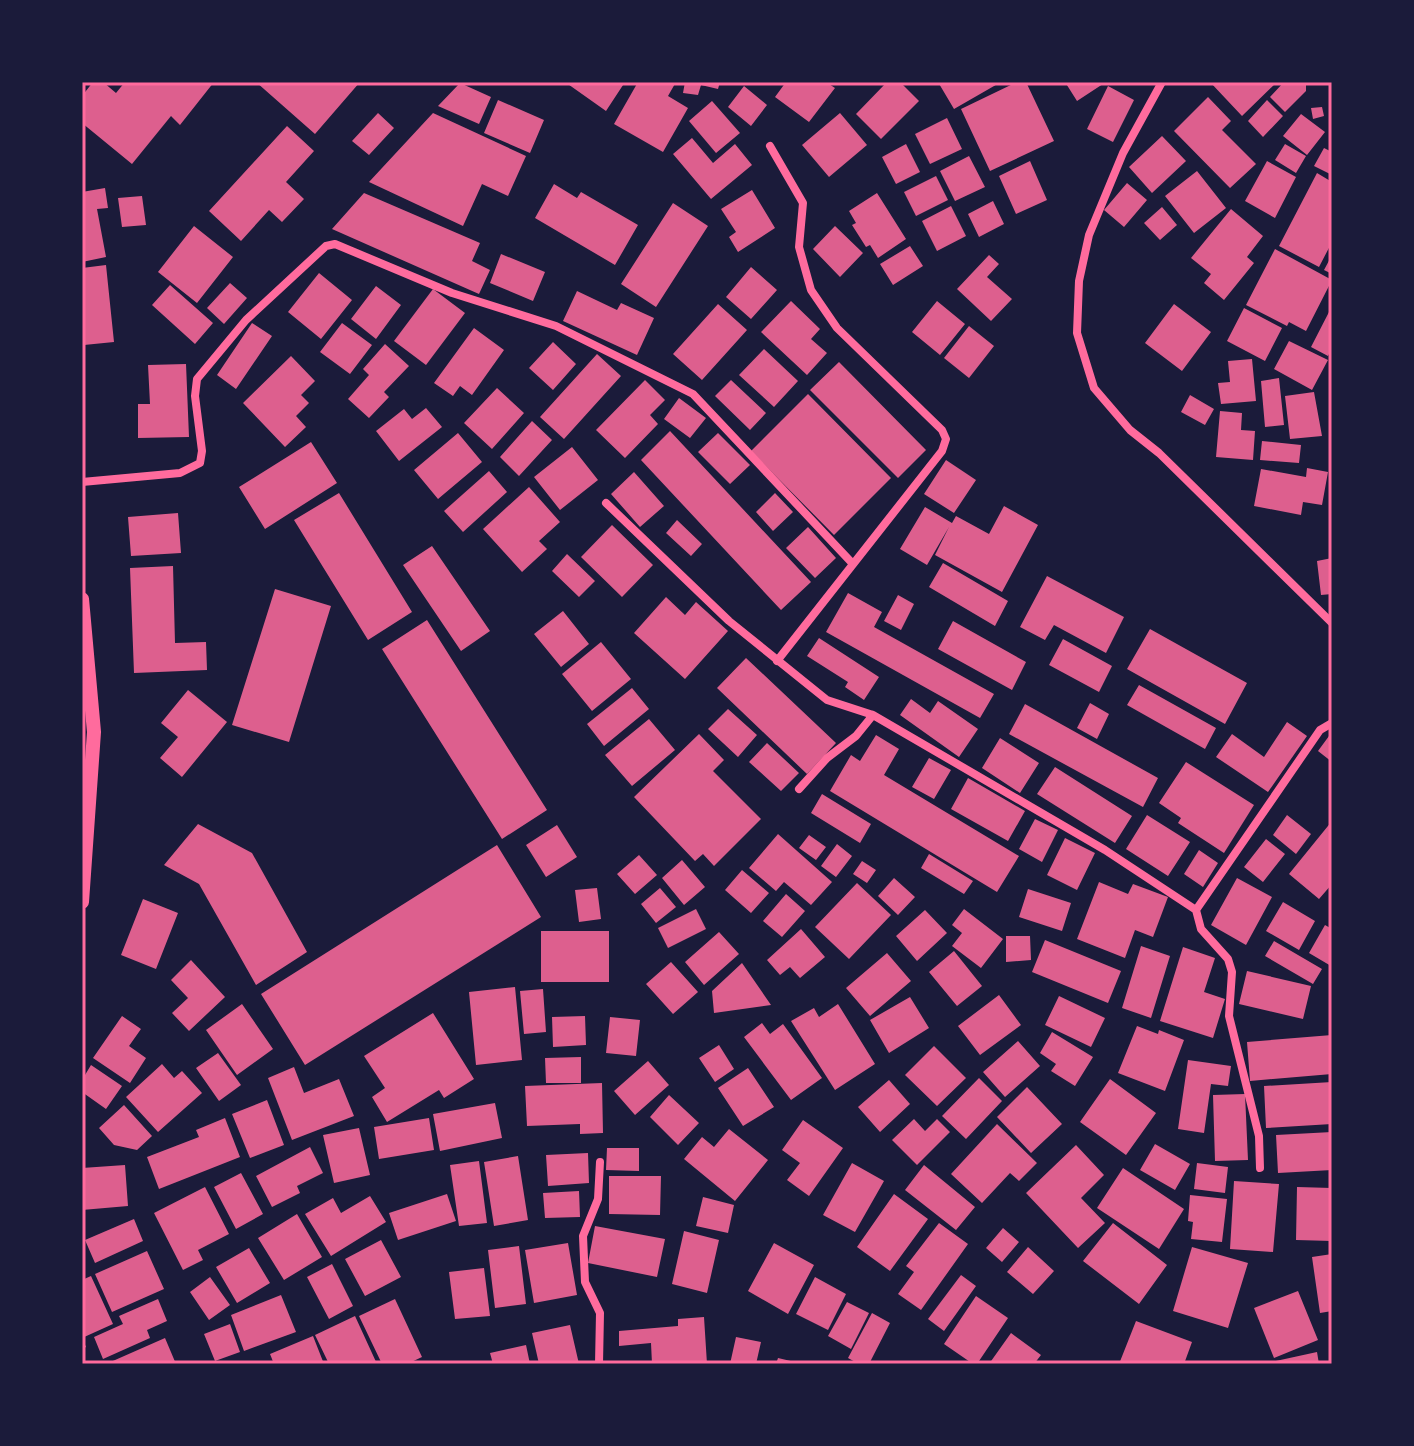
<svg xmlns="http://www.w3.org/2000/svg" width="1414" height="1446" viewBox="0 0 1414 1446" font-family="Montserrat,sans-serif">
	<rect width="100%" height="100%" fill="#1b1b3a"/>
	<!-- building -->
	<path fill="#dd5f8e" d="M93 82H103L116 93 125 82H214L180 125 171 116 132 164 82 123V96Z
		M256 82 304 83 360 82 315 134Z
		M565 82H625L606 111Z
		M638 82H676L668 96 688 108 663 152 614 124Z
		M685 82H720L718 89 701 85 698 95 683 93Z
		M786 82H826L835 88 809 122 775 97Z
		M887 82H900L919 101 881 139 856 114Z
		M938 82H1001L954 109Z
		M1017 82H1026L1054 141 990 171 961 109Z
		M1065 82H1106L1077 101Z
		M1210 82H1277L1242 116Z
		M1284 82H1306V91L1285 112 1270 97Z
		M460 83 491 97 479 124 438 106Z
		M744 86 767 105 751 126 728 107Z
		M1108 86 1134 100 1113 142 1087 129Z
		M1208 97 1231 121 1222 130 1256 164 1230 188 1174 131Z
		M498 100 544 120 530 153 484 133Z
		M1267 100 1283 116 1263 137 1248 121Z
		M712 101 740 133 716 153 689 121Z
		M1322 107 1324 116 1313 119 1311 108Z
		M378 113 394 128 369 155 352 141Z
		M433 113 526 156 508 196 482 184 463 226 369 182Z
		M840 113 867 145 829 177 802 145Z
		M1301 114 1325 132 1307 155 1283 136Z
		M947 118 962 149 930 164 915 134Z
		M287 126 314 151 286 182 304 199 282 222 269 210 241 241 209 211Z
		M1162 136 1186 161 1152 193 1129 167Z
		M692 138 713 163 735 144 752 165 711 199 673 154Z
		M906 144 920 172 896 184 882 157Z
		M1285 144 1306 156 1296 173 1275 160Z
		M1324 148 1332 152V175L1314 166Z
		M969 156 985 187 955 201 940 171Z
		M1030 161 1047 200 1016 214 999 176Z
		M1267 161 1296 177 1275 218 1245 201Z
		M1197 171 1226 208 1194 233 1165 196Z
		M1317 173 1332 182V227L1329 234 1332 236V242L1319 267 1279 246Z
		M936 176 948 200 916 216 904 192Z
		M1127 183 1147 200 1124 227 1104 210Z
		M554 184 577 198 581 192 638 225 615 265 535 218Z
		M105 188 108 208 97 209 106 257 82 262V192Z
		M752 190 775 228 738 252 729 237 736 232 721 209Z
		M364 193 480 243 472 261 490 270 479 294 332 229Z
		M877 193 906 239 878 258 870 245 866 247 852 225 856 223 849 211Z
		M142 196 146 225 122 227 118 198Z
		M993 201 1004 224 979 237 968 214Z
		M673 203 708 226 656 307 621 284Z
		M951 206 966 236 937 251 922 221Z
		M1162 207 1177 225 1160 240 1144 223Z
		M1231 209 1263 236 1247 257 1254 263 1224 300 1204 283 1211 274 1191 258Z
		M194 226 233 257 197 303 158 272Z
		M835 226 863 253 840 277 813 249Z
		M910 246 923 266 893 285 880 264Z
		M1275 249 1332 280 1306 331 1289 322 1287 326 1246 305Z
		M501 254 545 272 533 301 490 283Z
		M989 255 999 264 987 277 1012 299 991 321 957 289Z
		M1332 255V274L1324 270Z
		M106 265 114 342 84 345 82 268Z
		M751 267 777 290 751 319 726 297Z
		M319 273 352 300 321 339 288 312Z
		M230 283 247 298 224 324 207 308Z
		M170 285 213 323 195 344 152 305Z
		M376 286 401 305 376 339 351 319Z
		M433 289 465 313 426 365 394 341Z
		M577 291 617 310 621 303 654 318 637 355 563 321Z
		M791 301 820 329 811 339 827 353 807 375 761 332Z
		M937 301 965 324 940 355 912 332Z
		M718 304 747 330 702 380 673 354Z
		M1174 304 1211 332 1182 371 1145 343Z
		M1244 308 1282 328 1265 361 1227 341Z
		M1329 312 1332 314V348L1328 356 1311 347Z
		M252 323 272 336 236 389 217 375Z
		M342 323 372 345 350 374 320 352Z
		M969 326 994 346 969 378 944 358Z
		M474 328 504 350 472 395 460 386 453 396 434 383Z
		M1289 341 1328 360 1312 390 1274 369Z
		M553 342 576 364 553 390 529 368Z
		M385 344 409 366 384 392 389 397 369 418 348 399 369 375 363 369Z
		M764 349 798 381 774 407 739 375Z
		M597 354 621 376 564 439 540 417Z
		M291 356 315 381 301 395 309 403 296 416 306 427 285 447 243 403Z
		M1252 359 1256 401 1221 404 1218 383 1230 382 1228 361Z
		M839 362 926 450 898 478 810 390Z
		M186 364 189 437 138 438V404H150L148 365Z
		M1279 378 1284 425 1265 427 1261 381Z
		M645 380 665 400 650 415 658 424 625 458 596 430Z
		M731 380 766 413 750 430 715 396Z
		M497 388 524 413 492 449 464 423Z
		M1314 392 1322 436 1290 439 1285 396Z
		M808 394 891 478 834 535 751 451Z
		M1190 395 1214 409 1205 425 1181 412Z
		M679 398 706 418 690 438 664 419Z
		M426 408 442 427 399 461 376 431 404 409 412 419Z
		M1220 411 1242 413 1241 430 1255 431 1253 460 1216 457Z
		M532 421 552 440 519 476 500 457Z
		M670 431 811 582 781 610 641 460Z
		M458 433 482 462 438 499 414 470Z
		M718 433 750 465 730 484 698 452Z
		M1262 441 1301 445 1299 463 1260 460Z
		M311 442 337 483 265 529 239 487Z
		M572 447 598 480 560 510 534 477Z
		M946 460 976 480 954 513 924 494Z
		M1307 468 1328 472 1322 505 1303 502 1301 515 1254 506 1261 469 1306 477Z
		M489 471 507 492 463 532 444 511Z
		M634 472 664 506 640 527 611 494Z
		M529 487 560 522 539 541 547 549 522 572 483 529Z
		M339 493 412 612 368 640 294 520Z
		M775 493 793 512 773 531 756 512Z
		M1004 506 1038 525 1002 592 935 555 949 527 927 565 900 549 925 507 952 523 956 516 989 534Z
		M178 513 181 553 131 556 128 517Z
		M677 520 702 544 691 556 666 533Z
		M612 525 653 565 622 597 581 557Z
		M808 527 836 558 815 578 786 548Z
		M432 546 490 631 461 651 403 565Z
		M567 554 595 581 579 597 552 571Z
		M1332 558V594L1321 595 1317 561Z
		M943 563 1008 601 995 626 929 587Z
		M173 566 175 643 206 642 207 670 134 673 130 568Z
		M1047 576 1124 617 1106 653 1054 625 1045 640 1020 627Z
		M275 589 331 606 289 742 232 725Z
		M848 593 882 612 874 627 994 694 980 718 826 632Z
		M898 595 914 604 901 630 884 621Z
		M666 597 685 615 696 602 728 631 685 679 634 633Z
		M563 611 589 644 561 667 534 634Z
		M427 620 547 810 502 839 382 649Z
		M953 621 1026 662 1012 690 938 649Z
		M1150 629 1247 683 1225 724 1127 669Z
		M819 638 879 677 864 700 845 687 848 682 807 656Z
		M1063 639 1112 666 1099 692 1049 665Z
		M601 642 631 679 592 711 562 674Z
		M746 658 836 743 807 774 717 688Z
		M1139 685 1216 728 1205 749 1127 705Z
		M632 688 649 709 604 746 587 724Z
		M188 690 227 722 182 777 160 758 178 737 161 723Z
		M911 699 930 713 938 701 978 729 959 757 900 715Z
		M1090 703 1109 714 1097 739 1077 728Z
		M1025 704 1158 778 1143 807 1009 734Z
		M728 709 757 735 738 757 708 729Z
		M649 719 675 750 632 786 605 755Z
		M1287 722 1307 736 1268 792 1216 757 1232 734 1264 757Z
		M699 734 724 760 713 771 761 819 714 866 703 854 695 861 634 797Z
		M876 735 899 749 884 775 1019 856 997 892 830 791 851 755 860 761Z
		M1329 736 1332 738V762L1318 751Z
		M1000 738 1039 763 1020 793 982 768Z
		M767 743 799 773 781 791 749 762Z
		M929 758 951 770 934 799 912 787Z
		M1186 762 1254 805 1224 853 1178 823 1181 818 1159 803Z
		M1055 767 1132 816 1115 843 1037 794Z
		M968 778 1025 811 1008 841 951 809Z
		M822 794 871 824 860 843 811 813Z
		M1147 815 1190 842 1168 876 1126 849Z
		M1287 815 1311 834 1296 854 1273 835Z
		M1035 819 1058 830 1042 862 1019 849Z
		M1332 821V884L1319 899 1289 874Z
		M198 824 252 853 307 952 256 985 199 884 164 865Z
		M557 825 577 857 546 877 526 845Z
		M778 834 832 882 811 905 784 882 776 891 749 868Z
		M809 835 826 847 816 860 799 848Z
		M1065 838 1095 853 1077 890 1047 875Z
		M1266 839 1285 854 1263 882 1244 867Z
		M837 844 852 856 836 877 821 866Z
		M497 845 541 917 305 1065 261 994Z
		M1199 850 1218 863 1203 887 1184 874Z
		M929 854 973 881 964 894 921 868Z
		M639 855 657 875 635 894 617 874Z
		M682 860 705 887 684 905 662 878Z
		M862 861 876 870 867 883 853 874Z
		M742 870 769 893 751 913 725 890Z
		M894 878 915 897 898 915 878 896Z
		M1237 878 1272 897 1246 945 1211 925Z
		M1099 882 1128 894 1133 884 1168 897 1153 937 1135 930 1125 958 1077 939Z
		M857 883 891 915 849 959 815 927Z
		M597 888 601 919 579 922 575 890Z
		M660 888 676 907 656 923 641 904Z
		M1028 889 1071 903 1062 931 1019 917Z
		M786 894 805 911 782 937 763 921Z
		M143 899 178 913 156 969 121 955Z
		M1283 902 1315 921 1299 950 1266 931Z
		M696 909 706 929 668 948 658 928Z
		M964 909 1003 939 981 968 952 946 962 933 952 925Z
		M925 910 947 933 917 961 896 936Z
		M1325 925 1332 929 1331 966 1309 953Z
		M801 929 825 957 800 978 790 967 780 975 767 960Z
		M541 931H609V982H541Z
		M719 932 739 954 704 985 685 962Z
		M1006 936H1030L1031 960 1006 962Z
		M1045 940 1121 971 1108 1003 1032 972Z
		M1274 941 1322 969 1313 984 1265 956Z
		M1141 946 1170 956 1151 1018 1122 1008Z
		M1183 947 1215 958 1204 992 1225 999 1213 1038 1160 1021Z
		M954 951 982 986 957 1006 929 972Z
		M887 953 911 981 870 1016 846 988Z
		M191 960 225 997 189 1031 172 1013 188 998 171 980Z
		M671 962 698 992 673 1014 646 984Z
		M742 963 771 1005 714 1013 712 991Z
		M1247 971 1311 986 1303 1019 1239 1004Z
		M515 987 522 1060 476 1065 469 992Z
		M543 989 546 1032 524 1034 520 991Z
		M999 995 1021 1025 980 1055 958 1026Z
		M1059 996 1105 1018 1091 1047 1045 1025Z
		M910 997 929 1028 889 1053 870 1020Z
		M242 1004 273 1049 237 1075 206 1030Z
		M838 1004 875 1064 835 1090 791 1021 814 1008 819 1017Z
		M433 1013 474 1079 444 1098 439 1090 387 1122 372 1097 385 1088 364 1056Z
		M122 1016 141 1029 129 1046 146 1058 130 1083 93 1058Z
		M585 1016 586 1045 553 1047 552 1017Z
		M610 1017 640 1020 636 1056 606 1053Z
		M762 1023 770 1034 783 1024 822 1078 791 1100 744 1037Z
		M1137 1026 1158 1034 1159 1030 1184 1040 1165 1091 1118 1073Z
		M1052 1032 1093 1057 1075 1086 1051 1071 1056 1064 1040 1053Z
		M1332 1035V1074L1250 1081 1247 1042Z
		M1018 1041 1040 1066 1005 1097 983 1072Z
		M719 1045 734 1069 715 1082 699 1058Z
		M934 1046 966 1078 937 1106 905 1075Z
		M218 1053 241 1085 219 1101 196 1068Z
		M581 1057V1083H546L545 1058Z
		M1188 1060 1231 1066 1228 1086 1211 1084 1204 1133 1178 1129Z
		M648 1061 669 1085 635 1115 614 1091Z
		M162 1064 174 1078 182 1071 202 1093 158 1132 126 1097Z
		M91 1065 122 1086 106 1109 82 1092V1080Z
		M294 1067 304 1093 339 1079 354 1116 292 1140 268 1078Z
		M748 1068 774 1107 743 1126 718 1088Z
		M979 1078 1002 1101 966 1139 942 1116Z
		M1110 1079 1156 1113 1126 1155 1080 1122Z
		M889 1080 910 1104 880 1132 858 1107Z
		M1332 1082V1124L1266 1128 1264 1086Z
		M602 1083 603 1133 580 1134V1124L527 1126 525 1086Z
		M1027 1087 1062 1124 1031 1153 997 1117Z
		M1245 1094 1248 1160 1215 1161 1213 1095Z
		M669 1095 699 1123 678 1145 650 1117Z
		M267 1100 284 1145 250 1158 232 1114Z
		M495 1103 502 1138 440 1151 433 1114Z
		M124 1105 152 1136 137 1150 114 1145 99 1128Z
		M225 1118 240 1157 159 1189 147 1157 199 1137 196 1130Z
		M429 1118 434 1150 379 1159 374 1127Z
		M914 1119 925 1131 937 1119 950 1132 917 1165 892 1140Z
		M803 1120 843 1148 809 1196 787 1180 800 1163 782 1150Z
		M997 1124 1037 1163 1019 1181 1010 1173 982 1203 951 1174Z
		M359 1128 370 1175 334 1183 323 1135Z
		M729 1129 768 1160 735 1201 684 1159 702 1137 714 1147Z
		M1332 1132V1170L1278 1173 1276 1135Z
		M1155 1144 1190 1164 1175 1190 1140 1170Z
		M1076 1145 1104 1175 1081 1198 1105 1223 1078 1248 1026 1193Z
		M310 1147 323 1173 297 1186 300 1193 272 1207 256 1176Z
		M607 1148H639V1171L606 1170Z
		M588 1153 589 1183 548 1186 546 1155Z
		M518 1156 528 1220 494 1226 484 1162Z
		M479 1161 487 1223 459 1226 450 1165Z
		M852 1163 884 1181 855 1232 823 1215Z
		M1197 1163 1228 1167 1225 1193 1194 1189Z
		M125 1165 128 1206 82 1210V1168Z
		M924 1165 975 1207 956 1230 905 1190Z
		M1123 1168 1184 1209 1159 1249 1097 1208Z
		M241 1173 263 1214 236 1229 214 1187Z
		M609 1176H661L660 1215 609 1214Z
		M1234 1181 1279 1184 1273 1252 1230 1249Z
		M205 1187 229 1234 198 1250 203 1260 183 1270 154 1213Z
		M1297 1187 1332 1188V1241L1296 1240Z
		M579 1191 580 1217 545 1218 543 1193Z
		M447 1194 456 1221 398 1240 389 1213Z
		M894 1194 928 1219 890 1271 857 1247Z
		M1190 1195 1227 1199 1222 1242 1191 1239 1193 1222 1188 1221Z
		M370 1196 386 1222 331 1256 305 1214 333 1198 341 1213Z
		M703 1197 734 1205 728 1233 696 1226Z
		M297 1214 322 1257 284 1280 258 1238Z
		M134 1219 143 1241 95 1263 85 1240Z
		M939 1223 968 1244 921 1310 898 1294 914 1272 906 1266Z
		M1113 1223 1167 1265 1139 1304 1083 1261Z
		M595 1226 665 1239 657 1277 588 1263Z
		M1003 1228 1019 1242 1002 1262 986 1248Z
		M684 1231 719 1240 707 1293 672 1284Z
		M381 1240 401 1277 365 1296 345 1259Z
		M568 1243 577 1295 534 1303 525 1250Z
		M774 1243 814 1265 788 1314 748 1291Z
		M519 1246 526 1304 495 1308 488 1250Z
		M1028 1247 1054 1271 1033 1294 1007 1272Z
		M1192 1247 1248 1263 1228 1328 1173 1311Z
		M249 1248 270 1283 237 1303 216 1267Z
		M147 1251 164 1289 112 1312 95 1274Z
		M1332 1254V1311L1320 1313 1312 1257Z
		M332 1264 353 1306 329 1319 307 1277Z
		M484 1268 490 1316 455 1319 449 1272Z
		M961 1275 976 1286 944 1331 928 1319Z
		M91 1276 113 1324 82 1338 86 1347 82 1349V1280Z
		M210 1277 230 1305 209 1320 190 1292Z
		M815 1277 846 1294 828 1330 796 1314Z
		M1298 1291 1318 1340 1274 1358 1254 1308Z
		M281 1295 296 1332 244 1351 231 1315Z
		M976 1296 1008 1318 977 1364H973L944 1344Z
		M158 1299 167 1321 147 1330 150 1338 103 1359 94 1337 123 1324 119 1316Z
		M395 1299 422 1357 407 1364H382L359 1316Z
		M847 1302 869 1313 851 1349 828 1336Z
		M872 1313 890 1323 869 1364H859L848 1358Z
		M355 1316 377 1364H329L315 1335Z
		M704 1317 707 1364H652L651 1343 619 1346V1331L678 1326V1319Z
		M1136 1321 1192 1342 1184 1364H1119Z
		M230 1324 240 1352 215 1361 204 1334Z
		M570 1325 579 1364H539L532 1333Z
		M1011 1333 1041 1355 1034 1364H989Z
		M313 1336 324 1364H274L270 1354Z
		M736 1337 761 1342 756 1364H730Z
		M165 1338 176 1364H106Z
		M526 1345 530 1364H493L490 1353Z
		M1317 1352 1319 1364H1266V1363Z
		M778 1358 799 1363 798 1364H776Z"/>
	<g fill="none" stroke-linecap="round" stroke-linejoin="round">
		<!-- minor -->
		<path stroke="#ff6b9d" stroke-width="8" d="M1162 82 1123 153 1089 235 1079 281 1077 333 1094 388 1130 430 1159 453 1332 623
			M770 146 803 203 799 247 811 290 837 328 942 430 946 439 942 451 777 661
			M82 482 180 473 200 463 202 451 195 396 197 379 246 320 326 246 335 244 452 293 556 326 693 394 853 564
			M606 503 729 621 827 700 873 715 1105 850 1196 910 1320 730 1332 723
			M799 789 827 758 856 736 873 715
			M1196 910 1201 929 1228 959 1232 972 1229 1016 1259 1136 1260 1168
			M599 1364 600 1313 585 1282 583 1236 598 1199 600 1162"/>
		<!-- tertiary -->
		<path stroke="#ff6b9d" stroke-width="14" d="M82 599 94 732 82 902"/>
	</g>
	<!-- border -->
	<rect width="1414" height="1446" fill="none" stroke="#1b1b3a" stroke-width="168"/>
	<rect x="84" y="84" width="1246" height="1278" fill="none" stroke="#ff6b9d" stroke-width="3"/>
</svg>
